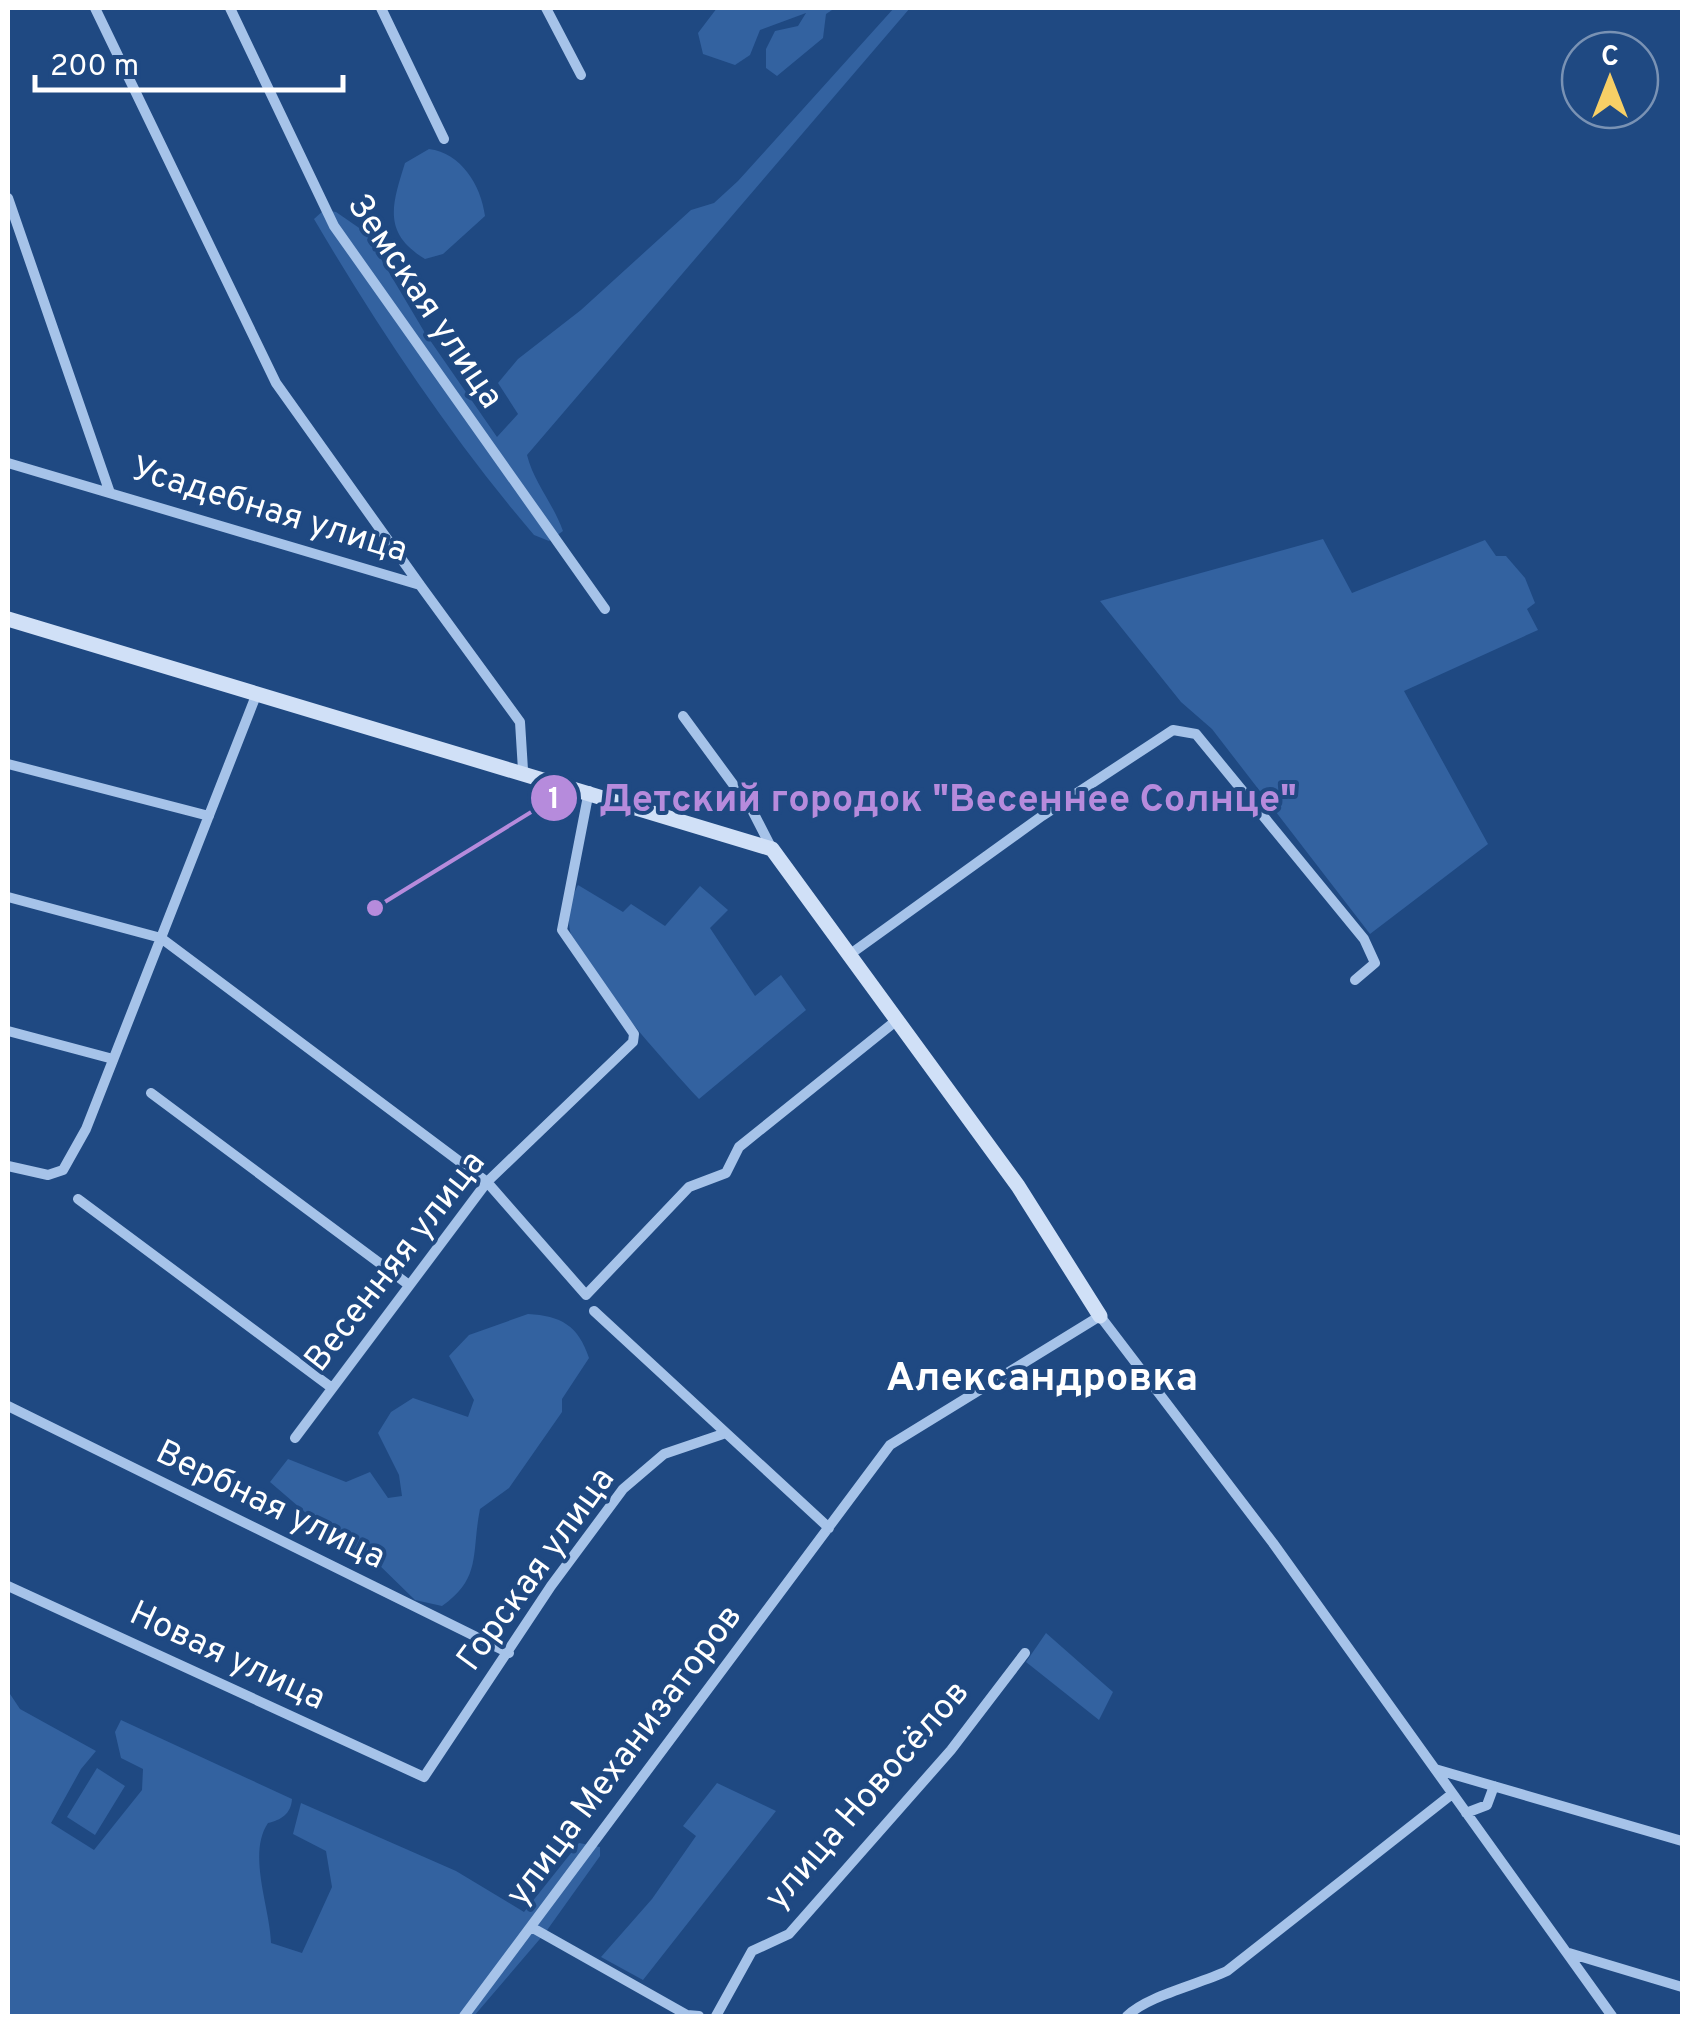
<svg xmlns="http://www.w3.org/2000/svg" width="1690" height="2024" viewBox="0 0 1690 2024" font-family="Overpass,sans-serif">
	<rect width="100%" height="100%" fill="#1f4982"/>
	<!-- green -->
	<path fill="#3362a0" d="M717 8H835L826 14 823 38 777 76 766 68V49L775 31 798 26 806 13 760 30 750 55 735 65 703 54 698 33Z
		M894 8H910L527 455C534 483 553 503 563 531L549 541 534 535C452 439 378 328 314 219L324 210 336 212 365 232 425 333 497 437 518 414 498 383 518 359 581 310 691 210 714 203 738 181Z
		M429 149C461 153 481 185 485 216L443 254 425 259C382 233 392 205 405 163Z
		M1323 539 1352 593 1485 540 1496 556H1506L1525 578 1535 603 1527 609 1538 630 1404 691 1488 844 1370 934 1212 729 1181 702 1100 601Z
		M578 885 623 912 631 904 665 926 700 886 728 910 710 928 755 996 781 975 806 1010 699 1099C672 1070 576 964 570 931 567 915 571 898 578 885Z
		M528 1314C561 1316 578 1325 589 1358L562 1399V1412L509 1488 480 1509C471 1554 482 1578 442 1606L415 1600 372 1558 335 1538 270 1482 288 1459 346 1482 370 1472 388 1498 402 1496 399 1475 378 1433 391 1412 413 1398 468 1417 474 1400 449 1356 469 1335Z
		M1046 1633 1113 1692 1099 1720 1026 1662Z
		M8 1691 20 1709 96 1751 81 1769 51 1823 94 1850 142 1790 143 1769 121 1758 115 1732 121 1720 292 1799C291 1814 281 1820 268 1823 247 1854 270 1907 271 1943L302 1953 332 1887 326 1851 293 1834 301 1803 456 1871 524 1912 579 1843 600 1847V1856L545 1933 474 2016H8Z
		M97 1768 125 1786 95 1835 67 1817Z
		M717 1783 776 1811 643 1980 601 1957 652 1899 696 1836 683 1826Z"/>
	<g fill="none" stroke-linecap="round" stroke-linejoin="round">
		<!-- street -->
		<path stroke="#a6c3e9" stroke-width="10" d="M95 8 276 383 420 585
			M230 8 334 226 605 609
			M381 8 444 139
			M546 8 581 75
			M8 198 110 493
			M8 463 420 585 520 722 523 770
			M683 716 752 810 772 849
			M8 764 209 816
			M8 897 161 938 487 1182 586 1295 689 1187 726 1173 739 1147 897 1020
			M849 955 1042 816 1173 730 1196 734 1364 939 1375 963 1355 980
			M8 1031 113 1059
			M151 1093 409 1285
			M8 1166 48 1175 63 1170 86 1129 257 693
			M78 1199 332 1388
			M594 1311 829 1528
			M8 1406 509 1653
			M295 1438 487 1182 633 1042 634 1034 562 930 589 791
			M8 1586 424 1777 551 1586 623 1489 664 1454 726 1433
			M1435 1769 1682 1841
			M1466 1813 1487 1805 1494 1786
			M531 1927 687 2015 699 2016
			M1569 1953 1682 1987
			M464 2016 890 1445 1100 1316 1273 1543 1612 2016
			M716 2016 752 1951 789 1934 951 1750 1025 1653
			M1127 2016C1147 1996 1197 1985 1227 1971L1452 1794"/>
		<!-- secondary -->
		<path stroke="#d0e0f7" stroke-width="15" d="M8 619 772 849 1018 1186 1100 1316"/>
	</g>
	<g text-anchor="middle" dominant-baseline="central" stroke-width="8" stroke-linejoin="round" paint-order="stroke">
		<!-- street labels -->
		<g font-size="35" fill="#fff" stroke="#1f4982">
			<text transform="translate(424 302) rotate(56)">Земская улица</text>
			<text transform="translate(269 511) rotate(17)">Усадебная улица</text>
			<text transform="translate(396 1262) rotate(-52)">Весенняя улица</text>
			<text transform="translate(270 1506) rotate(26)">Вербная улица</text>
			<text transform="translate(537 1570) rotate(-54)">Горская улица</text>
			<text transform="translate(227 1657) rotate(25)">Новая улица</text>
			<text transform="translate(625 1756) rotate(-53)">улица Механизаторов</text>
			<text transform="translate(868 1796) rotate(-49)">улица Новосёлов</text>
		</g>
		<!-- quarter labels -->
		<g font-size="40" font-weight="bold" fill="#fff" stroke="#1f4982">
			<text x="1042" y="1380">Александровка</text>
		</g>
	</g>
	<!-- callouts -->
	<path fill="none" stroke="#b68bdc" stroke-width="4" d="M375 908L554 798"/>
	<g fill="#b68bdc" stroke="#1f4982" stroke-width="4">
		<circle cx="375" cy="908" r="10"/>
		<circle cx="554" cy="798" r="25"/>
	</g>
	<g font-size="30" text-anchor="middle" font-weight="bold" fill="#fff">
		<text x="554" y="808">1</text>
	</g>
	<g font-size="38" text-anchor="middle" font-weight="bold" fill="#b68bdc" stroke="#1f4982" stroke-width="8" stroke-linejoin="round" paint-order="stroke">
		<text x="948" y="811">Детский городок "Весеннее Солнце"</text>
	</g>
	<!-- border -->
	<rect width="1690" height="2024" fill="none" stroke="#ffffff" stroke-width="20"/>
	<!-- north arrow -->
	<g transform="translate(1610 80)"><circle r="48" fill="#1f4982" stroke="#7992b4" stroke-width="2.5"/>
	<path d="M0-8L18 38L0 25L-18 38Z" fill="#f7cf66"/>
	<text y="-15" font-size="28" font-weight="bold" text-anchor="middle" fill="#ffffff">С</text>
	</g>
	<!-- scale -->
	<path d="M35 75v15h308v-15" fill="none" stroke="#ffffff" stroke-width="5"/>
	<text x="50" y="75" font-size="30" fill="#ffffff" stroke="#1f4982" stroke-width="8" paint-order="stroke">200 m</text>
</svg>
